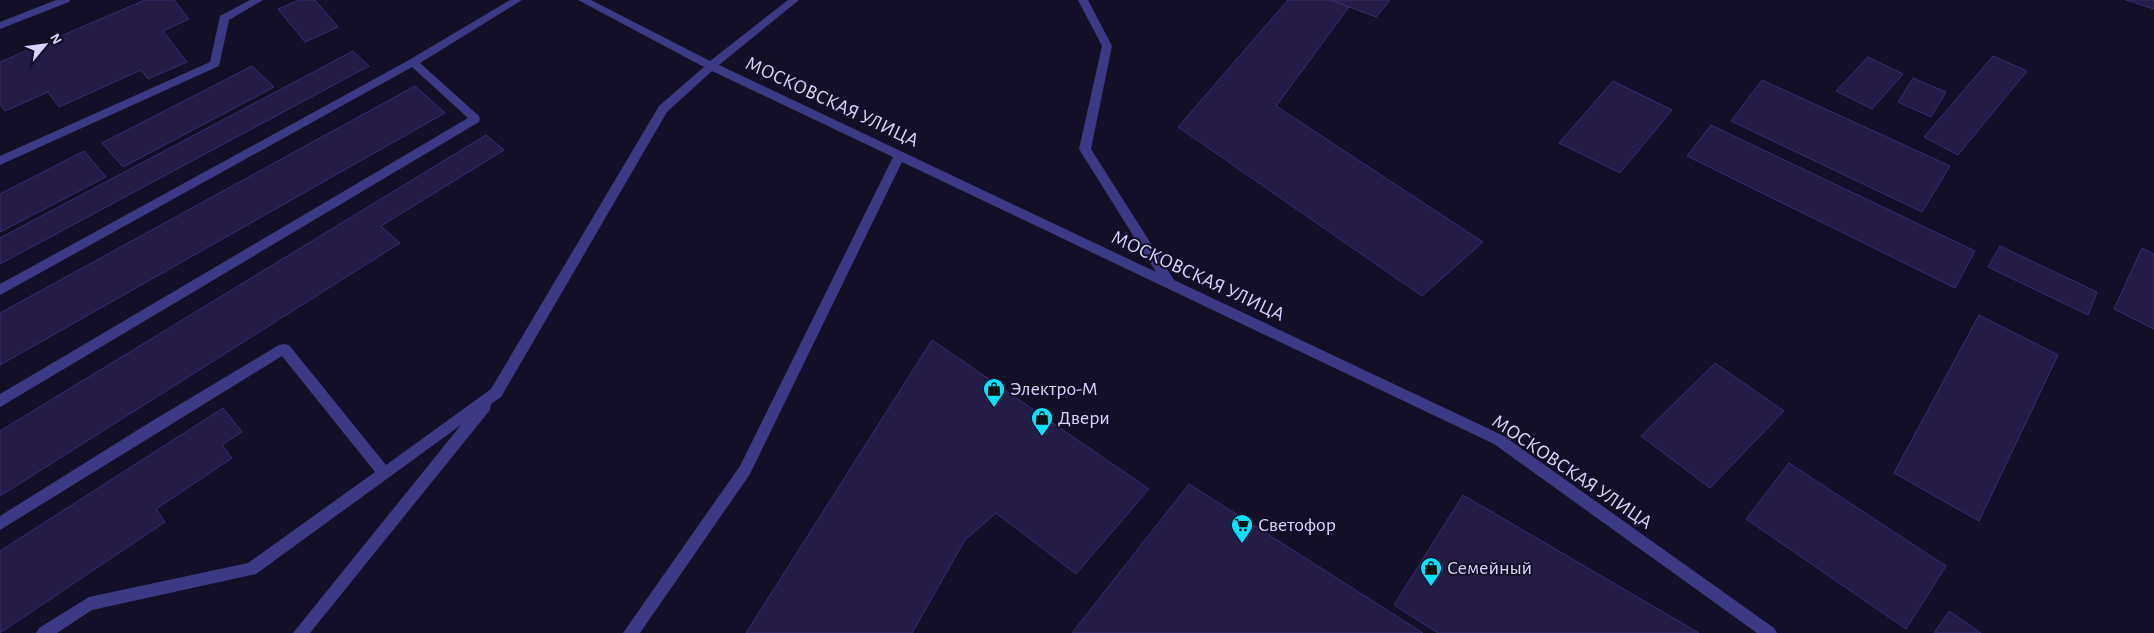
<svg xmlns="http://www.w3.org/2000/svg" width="2154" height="633" viewBox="0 0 2154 633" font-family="'Alegreya Sans',sans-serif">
	<rect width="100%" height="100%" fill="#130f26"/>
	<!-- building -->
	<path fill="#241b47" stroke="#3b2d73" d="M145 0H174L189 19 163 31 187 62 148 79 141 70 59 107 48 92 5 111 0 104V62Z
		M299 0H315L338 27 305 42 278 9Z
		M1288 0H1331L1349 7 1276 106 1483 242 1422 296 1178 127Z
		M1331 0H1390L1376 17Z
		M2126 0H2154V9Z
		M353 51 369 66 0 264V238Z
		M1993 56 2027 71 1958 155 1924 137Z
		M1868 57 1903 74 1872 109 1836 91Z
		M252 66 274 87 123 167 102 143Z
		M1913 78 1946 92 1931 117 1898 102Z
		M1762 80 1950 166 1922 212 1731 121Z
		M1613 81 1672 110 1620 173 1559 143Z
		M415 86 445 113 0 365V313Z
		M1711 125 1975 251 1955 288 1687 156Z
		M486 135 504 150 381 226 400 243 0 496V431Z
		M84 151 106 177 0 232V194Z
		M2000 246 2097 292 2088 315 1988 267Z
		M2142 248 2154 254V329L2114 309Z
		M1979 315 2058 355 1979 521 1894 473Z
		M932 340 1149 489 1076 574 996 513 965 540 912 633H746Z
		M1715 363 1784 411 1710 488 1641 436Z
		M223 408 242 432 222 445 232 458 156 509 165 522 0 633V551Z
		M1789 463 1946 566 1906 629 1746 519Z
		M1189 484 1423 633H1072Z
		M1463 495 1699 633H1438L1394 605Z
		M1949 611 1981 633H1934Z"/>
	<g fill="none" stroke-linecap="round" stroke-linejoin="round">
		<!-- minor -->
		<path fill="#3d3a85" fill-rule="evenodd" d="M56 0H70L69 2 0 29V22Z
			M250 0H263L229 20 219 66 0 165V156L210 62 220 16Z
			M510 0H522L420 63 479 116 480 119 479 122 0 407V394L468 118 412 67 0 295V284L409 60Z
			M578 0H591L710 61 788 0H799L719 65 1156 272 1079 149 1102 46 1078 0H1088L1112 46 1091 149 1174 280 1504 436 1774 628 1777 633H1757L1494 444 902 162 750 474 640 633H623L740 466 893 157 712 71 667 112 501 397 491 404 490 410 310 633H293L461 425 256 574 92 610 57 633H36L39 628 89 597 248 563 375 472 282 356 0 530V516L152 421 279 345 284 344 289 345 386 465 491 389 659 106 704 67Z"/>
	</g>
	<!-- icons -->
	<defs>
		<g id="shop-pin" transform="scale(1.125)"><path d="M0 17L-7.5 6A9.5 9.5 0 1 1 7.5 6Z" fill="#00e5ff" stroke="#130f26"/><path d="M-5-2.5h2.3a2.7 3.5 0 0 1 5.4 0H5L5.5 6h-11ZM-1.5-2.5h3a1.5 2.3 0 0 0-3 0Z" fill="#111"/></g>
		<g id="supermarket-pin" transform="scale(1.125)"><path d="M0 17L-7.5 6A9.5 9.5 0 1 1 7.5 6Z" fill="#00e5ff" stroke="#130f26"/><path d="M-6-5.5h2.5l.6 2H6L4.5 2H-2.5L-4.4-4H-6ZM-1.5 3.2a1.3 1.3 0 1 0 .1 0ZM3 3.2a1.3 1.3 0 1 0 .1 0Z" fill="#111"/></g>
	</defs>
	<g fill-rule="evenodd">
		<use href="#shop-pin" x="994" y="389"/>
		<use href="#shop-pin" x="1042" y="418"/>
		<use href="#supermarket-pin" x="1242" y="525"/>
		<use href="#shop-pin" x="1431" y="568"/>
	</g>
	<g text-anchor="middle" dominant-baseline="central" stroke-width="4" stroke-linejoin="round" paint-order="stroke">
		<!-- street labels -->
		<g font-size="20" fill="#d9d4ff" stroke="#130f26">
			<text transform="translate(832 102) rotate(25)">МОСКОВСКАЯ УЛИЦА</text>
			<text transform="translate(1198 276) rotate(25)">МОСКОВСКАЯ УЛИЦА</text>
			<text transform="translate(1572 472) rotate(34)">МОСКОВСКАЯ УЛИЦА</text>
		</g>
		<!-- poi labels -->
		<g font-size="20" fill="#d9d4ff" stroke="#130f26" text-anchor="start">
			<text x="1010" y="389">Электро-М</text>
			<text x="1058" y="418">Двери</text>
			<text x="1258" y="525">Светофор</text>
			<text x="1447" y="568">Семейный</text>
		</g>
	</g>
	<!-- north arrow -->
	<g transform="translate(45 45) rotate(61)" stroke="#130f26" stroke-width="4" paint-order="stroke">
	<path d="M0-4L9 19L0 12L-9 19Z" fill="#d9d4ff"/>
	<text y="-8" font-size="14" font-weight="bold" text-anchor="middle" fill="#d9d4ff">N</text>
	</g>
</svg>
